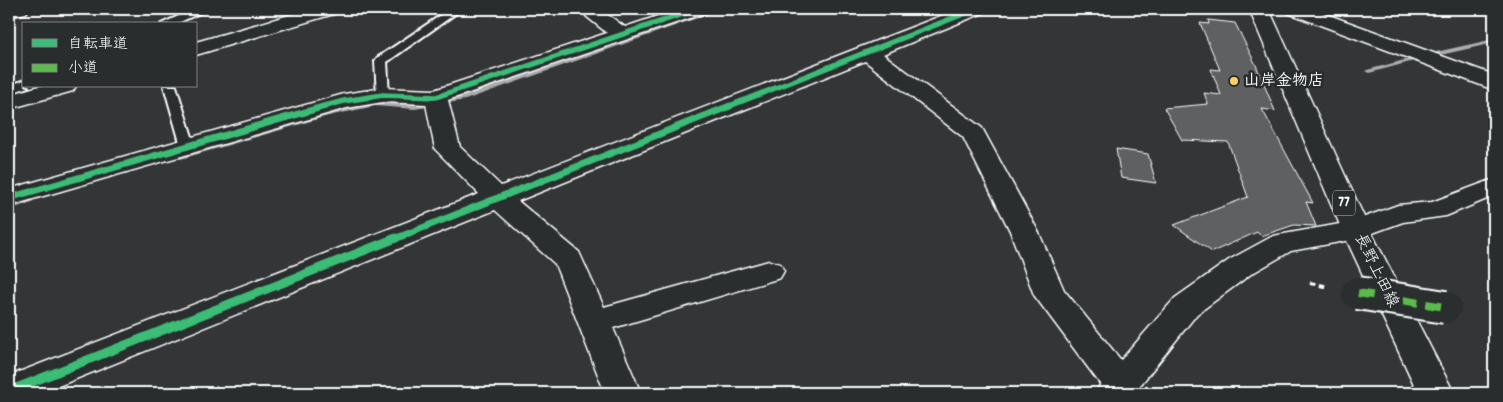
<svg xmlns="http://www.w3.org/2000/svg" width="1503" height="402" viewBox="0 0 1503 402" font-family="Dekko,'Klee One',sans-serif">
	<rect width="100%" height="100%" fill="#333536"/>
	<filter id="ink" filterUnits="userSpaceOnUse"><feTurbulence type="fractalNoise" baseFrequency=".02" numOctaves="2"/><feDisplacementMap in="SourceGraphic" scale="10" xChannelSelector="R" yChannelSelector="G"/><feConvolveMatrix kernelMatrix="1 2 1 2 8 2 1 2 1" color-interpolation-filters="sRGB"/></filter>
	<g filter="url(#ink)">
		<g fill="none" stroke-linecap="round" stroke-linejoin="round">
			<!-- stream -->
			<path fill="#abacad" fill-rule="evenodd" d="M715 9H723L465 100 415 109 375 106 328 116 181 159H178L174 157 175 155 324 112 375 102 415 105 460 96Z
				M1494 39V43L1427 58 1424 56 1427 54Z
				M1412 58 1414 59V61L1369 73 1365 71 1367 70Z
				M29 197 32 198 33 200 32 202 9 210V204Z"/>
		</g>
		<!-- building -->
		<path fill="#5f6162" stroke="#fff" d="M1208 20 1235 23 1256 65 1275 111 1262 109 1313 203 1306 202 1316 226 1294 225 1261 236 1257 232 1212 252 1174 225 1248 197 1228 142 1182 140 1164 108 1208 104 1204 93 1221 95 1211 69 1220 70 1200 23 1209 24Z
			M1116 149 1148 154 1156 183 1121 178Z"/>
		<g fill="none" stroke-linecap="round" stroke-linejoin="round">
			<!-- lane casing -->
			<g stroke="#fff" stroke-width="4">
				<path id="lane" d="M194 9H208L176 24H161Z
					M450 9H462L387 62 389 95 383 99 379 98 377 95 375 61 377 58Z
					M24 80V86L28 87 9 94V86Z
					M164 86H176L195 146 193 149H183L181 146Z"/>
			</g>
			<!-- street casing -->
			<g stroke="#fff" stroke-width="3">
				<path id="street" d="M9 9H29L26 13 9 17Z
					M310 9H340L337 13 196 55V42Z
					M679 9H708L705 13 448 100 460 147 501 186 959 9H986L983 13 883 54 982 128 1038 231 1064 290 1133 375 1139 385 1134 393H1107L1034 295 1010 231 963 137 865 61 518 201 579 252 604 307 769 261 780 264 784 271 780 278 613 328 641 393H605L555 264 495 210 41 393H9V376L479 194 435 149 426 104 383 102 347 108 9 206V189L344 94 383 88 434 90 607 33 586 16 589 12C603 8 613 19 625 27Z
					M1285 9H1312L1494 75V90L1288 13Z
					M39 86H76L73 91 9 109V95Z"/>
			</g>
			<!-- secondary casing -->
			<g stroke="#fff" stroke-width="3">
				<path id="secondary" d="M1494 179V196L1446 216 1403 222 1356 239 1291 251 1251 274 1197 314 1134 393H1096L1101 383 1175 298 1229 260 1273 236 1351 222 1398 205 1432 202Z"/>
			</g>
			<!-- primary casing -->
			<g stroke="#fff" stroke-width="3">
				<path id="primary" d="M1249 9H1269L1370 230 1454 393H1418L1342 230Z"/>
			</g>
			<!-- path -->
			<path stroke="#fff" stroke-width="4" stroke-dasharray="5.5 4.5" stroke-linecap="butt" d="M1310 283 1329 287"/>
			<!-- lane -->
			<use href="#lane" fill="#2a2d2e" fill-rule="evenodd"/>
			<!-- street -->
			<use href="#street" fill="#2a2d2e" fill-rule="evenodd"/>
			<!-- secondary -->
			<use href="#secondary" fill="#2a2d2e" fill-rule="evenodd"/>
			<!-- primary -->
			<use href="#primary" fill="#2a2d2e" fill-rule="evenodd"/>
			<!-- street-bridge casing -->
			<g stroke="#fff" stroke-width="36" stroke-linecap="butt">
				<path id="street-bridge" d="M1358 293 1445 307"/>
			</g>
			<!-- street-bridge -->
			<use href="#street-bridge" stroke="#2a2d2e" stroke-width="32"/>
			<!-- quiet -->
			<path stroke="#5cbc4b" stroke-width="8" stroke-dasharray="15 8" stroke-linecap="butt" d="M1358 293 1445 307"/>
			<!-- cycleway-far2 casing -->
			<g stroke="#2a2d2e" stroke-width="8">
				<path id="cycleway-far2" d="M322 107 344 101 383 95 436 97 698 9
					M727 107 976 9"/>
			</g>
			<!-- cycleway-far1 casing -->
			<g stroke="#2a2d2e" stroke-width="10">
				<path id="cycleway-far1" d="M9 198 326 106
					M392 240 730 106"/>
			</g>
			<!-- cycleway casing -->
			<g stroke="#2a2d2e" stroke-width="12">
				<path id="cycleway" d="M9 391 396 238"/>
			</g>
			<!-- cycleway-far2 -->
			<use href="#cycleway-far2" stroke="#3abd76" stroke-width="5.5"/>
			<!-- cycleway-far1 -->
			<use href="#cycleway-far1" stroke="#3abd76" stroke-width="7"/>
			<!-- cycleway -->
			<use href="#cycleway" stroke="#3abd76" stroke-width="9"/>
		</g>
	</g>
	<!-- markers -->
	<circle fill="#ffd166" stroke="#2a2d2e" stroke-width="2" cx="1234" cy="81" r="5"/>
	<g text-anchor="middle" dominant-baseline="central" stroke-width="5" stroke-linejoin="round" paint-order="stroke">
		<!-- shield labels -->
		<rect fill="#2a2d2e" stroke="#bfc0c0" stroke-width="1" x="1333" y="190.5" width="22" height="25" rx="4"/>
		<g font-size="15" font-weight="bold" fill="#fff">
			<text x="1344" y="203">77</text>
		</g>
		<!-- poi labels -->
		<g font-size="16" font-weight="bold" fill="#fff" stroke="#2a2d2e" text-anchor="start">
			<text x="1244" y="81">山岸金物店</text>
		</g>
		<!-- street labels -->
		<g font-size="16" fill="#fff" stroke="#2a2d2e">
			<text transform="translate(1376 271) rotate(64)">長野上田線</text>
		</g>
	</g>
	<!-- margin -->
	<rect width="1503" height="402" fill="none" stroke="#2a2d2e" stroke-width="30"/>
	<rect x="15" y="15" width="1473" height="372" fill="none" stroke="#fff" stroke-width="2" filter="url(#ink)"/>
	<!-- legend -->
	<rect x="22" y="22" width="175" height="65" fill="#2a2d2e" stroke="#7f8182"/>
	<rect x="32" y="39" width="25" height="8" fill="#3abd76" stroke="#7f8182"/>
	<text x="68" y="48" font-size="15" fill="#ffffff">自転車道</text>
	<rect x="32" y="64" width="25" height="8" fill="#5cbc4b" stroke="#7f8182"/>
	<text x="68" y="72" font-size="15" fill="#ffffff">小道</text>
</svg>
